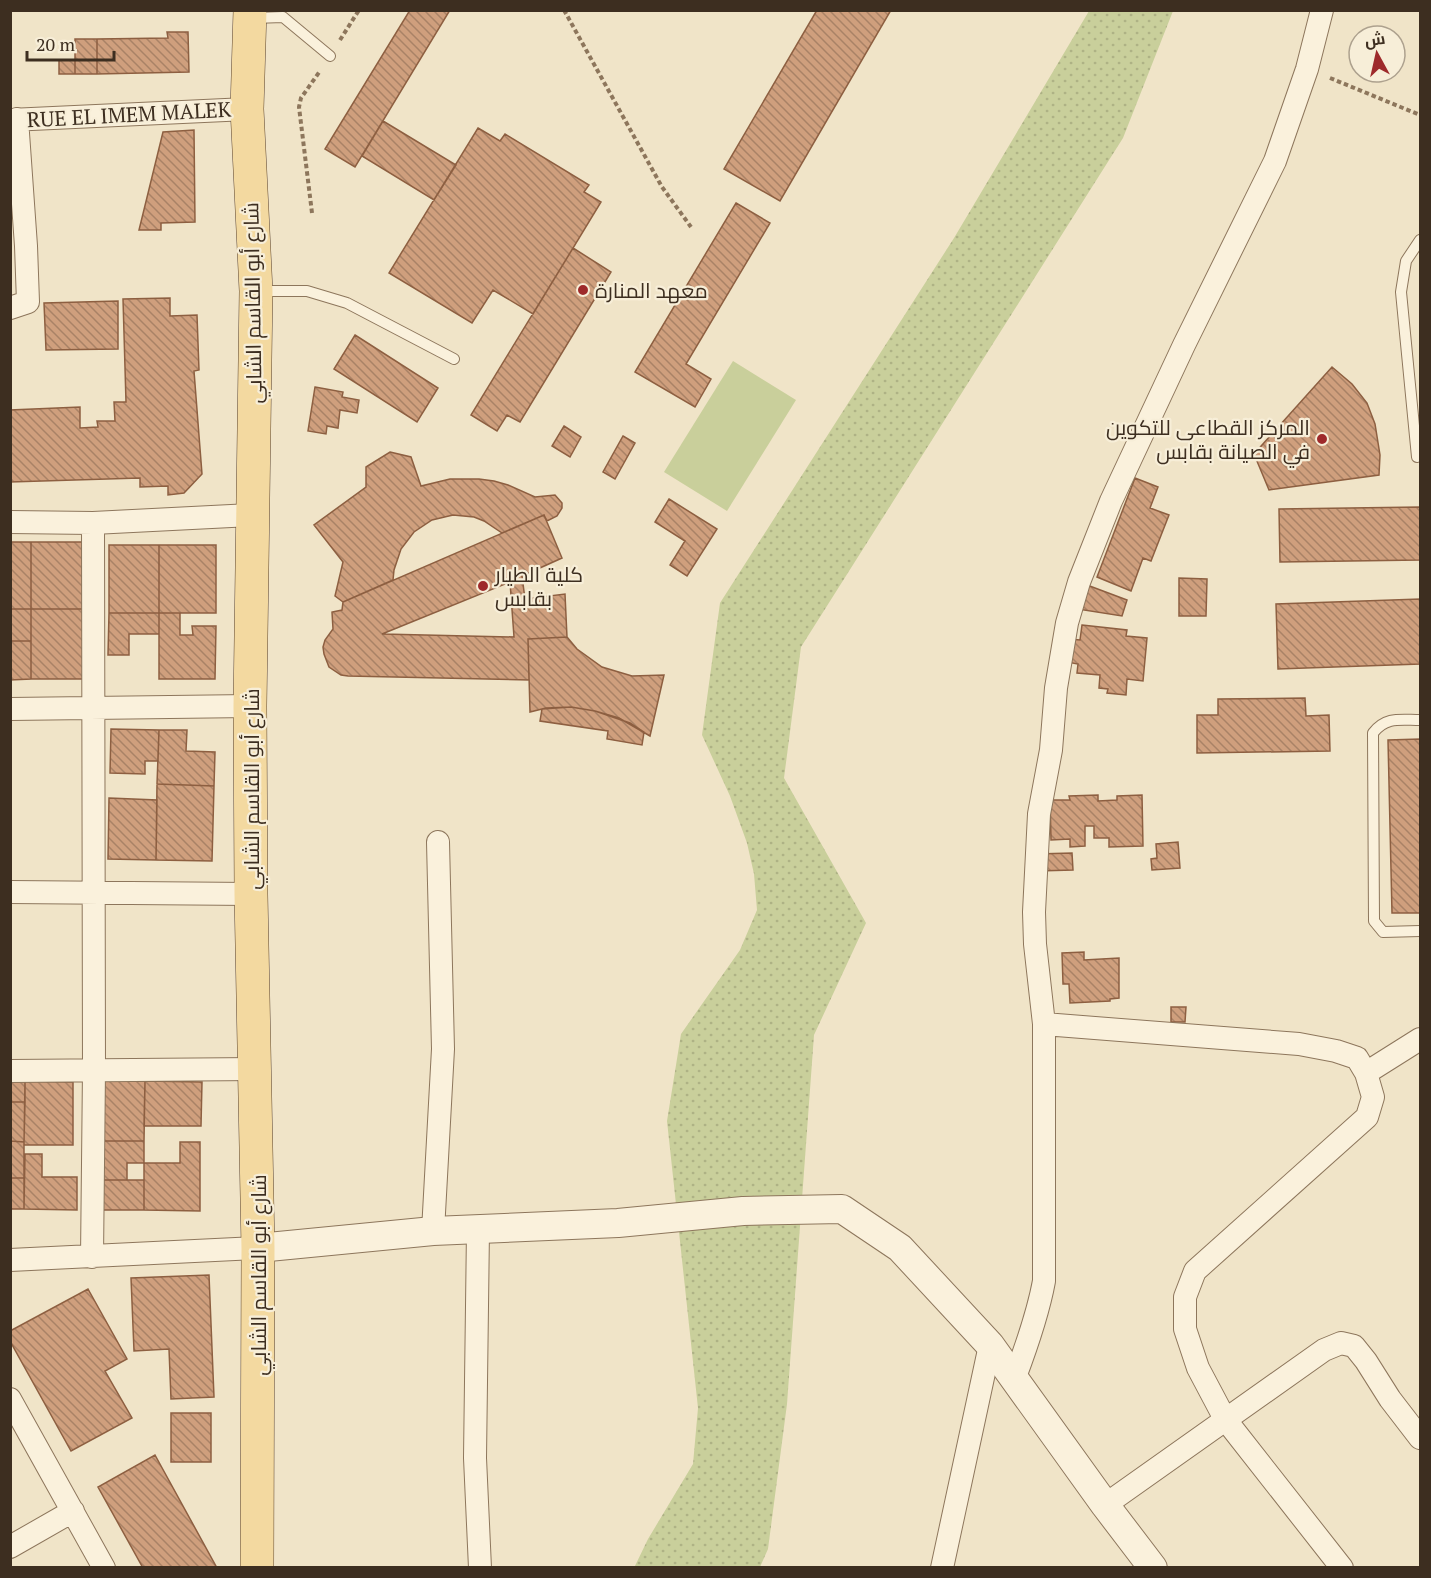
<svg xmlns="http://www.w3.org/2000/svg" width="1431" height="1578" viewBox="0 0 1431 1578" font-family="'PT Serif',Cairo,serif">
	<defs>
		<pattern id="grass-dots" width="8" height="8" patternUnits="userSpaceOnUse" patternTransform="scale(1.5)"><rect width="8" height="8" fill="#c9cf9b"/><path d="M2 2h.1M6 6h.1" fill="none" stroke="#aeb285" stroke-width="1.8" stroke-linecap="round"/></pattern>
		<pattern id="building-back-hatch" width="6" height="6" patternUnits="userSpaceOnUse" patternTransform="scale(1.5)"><rect width="6" height="6" fill="#cf9f7d"/><path d="M-1 5l2 2M0 0l6 6M5-1l2 2" fill="none" stroke="#a98266"/></pattern>
	</defs>
	<rect width="100%" height="100%" fill="#f0e4c8"/>
	<!-- grass -->
	<path fill="url(#grass-dots)" d="M1089 11H1173L1123 138 801 647 784 778 866 923 814 1035 787 1404 768 1549 760 1567 634 1568 648 1539 693 1464 698 1408 667 1121 681 1034 740 950 757 910 754 874 747 843 730 796 702 735 720 603 954 238Z"/>
	<!-- pitch -->
	<path fill="#c9cf9b" d="M733 361 796 400 727 511 664 472Z"/>
	<!-- building -->
	<path fill="url(#building-back-hatch)" stroke="#8d5f41" stroke-width="1.5" fill-rule="evenodd" d="M410 10H450L355 167 325 149Z
		M817 10H891L780 201 724 169Z
		M167 32H188L189 72 97 74V39L168 38Z
		M75 39H97V74H75Z
		M59 60H75V74H59Z
		M383 121 456 165 434 200 362 156Z
		M478 128 500 141 505 134 589 185 584 192 601 202 533 314 493 290 472 323 389 273Z
		M194 130 195 222 161 223V230H139L163 132Z
		M736 203 770 223 686 364 711 379 695 407 635 372Z
		M573 248 611 272 520 422 507 415 497 431 471 415Z
		M170 298V316L197 315 199 370 194 371 202 474 184 493 168 495V486L140 487V478L10 482V410L80 407V428L98 427 97 421H115L114 402H126L123 299Z
		M118 301V349L46 350 44 303Z
		M355 335 438 388 417 422 334 369Z
		M1332 367 1352 384 1367 403 1375 424 1380 455 1379 475 1269 490 1254 454Z
		M315 387 343 392 342 397 359 400 357 413 340 410 338 428 327 426 326 434 308 431Z
		M564 426 581 437 570 457 552 446Z
		M623 436 635 443 615 479 603 472Z
		M390 452 411 457 421 486 450 479H479L494 481 508 485 535 497 555 495 562 503V508L557 516 547 521 544 515 502 533 484 521 474 517 453 515 432 520 414 532 401 549 394 570 393 580 343 602 335 596 343 562 314 525 366 487V467Z
		M1135 478 1158 487 1150 508 1169 515 1151 561 1143 558 1131 591 1097 577Z
		M669 499 717 529 687 576 670 565 685 541 655 522Z
		M1420 507V560L1280 562 1279 509Z
		M544 515 562 558 522 576 525 599 565 594 567 637 528 639 529 680 348 676 341 675 329 667 324 654 323 647 325 640 333 629 332 612 342 610 343 602ZM510 582 514 637 382 634Z
		M10 542H31V609H10Z
		M31 542H83V609H31Z
		M109 545H159V613H109Z
		M159 545H216V613H159Z
		M1179 578 1207 579 1206 616H1179Z
		M1079 582 1127 600 1122 616 1071 608Z
		M1420 599V664L1278 669 1276 604Z
		M10 609H31V641H10Z
		M31 609H83V679H31Z
		M109 613H159V634H129V655H108Z
		M159 613H180V635H193L192 626H216L215 679H159Z
		M1082 625 1127 630 1126 636 1147 638 1143 681 1127 679 1126 695 1107 693 1108 689 1099 688 1100 675 1077 673 1078 664 1067 662 1069 639 1080 640Z
		M567 637 577 649 602 667 632 676 664 675 650 736 619 718 595 711 571 707 546 708 530 712 528 639Z
		M10 641H31V679L10 680Z
		M1305 698 1306 716 1329 715 1330 751 1197 753V715H1218V699Z
		M571 707 595 711 630 723 644 732 642 745 607 739 608 731 540 721 542 709Z
		M111 729 159 730 158 761H145V774L110 773Z
		M159 730H187L186 751 215 752 214 786 157 784Z
		M1420 739V913H1392L1388 740Z
		M157 784 214 786 212 861 156 860Z
		M1098 795V801L1117 800V796L1142 795 1143 846 1109 847V838H1094V826H1085V846L1070 847V839L1051 840 1050 800H1070L1069 796Z
		M109 798 157 800 156 860 108 859Z
		M1178 842 1180 868 1152 870 1151 859 1157 858 1156 844Z
		M1072 853 1073 870 1037 871 1036 854Z
		M1084 952V960L1119 958V998L1110 999V1001L1070 1003 1069 984H1063L1062 953Z
		M1171 1007H1186L1185 1022H1171Z
		M10 1081H25V1102H10Z
		M25 1081 73 1082V1145H24Z
		M98 1081H145L144 1141H97Z
		M145 1081 202 1082 201 1126H144Z
		M10 1102H25L24 1142 10 1141Z
		M10 1141 24 1142V1178H10Z
		M97 1141H144V1163H127V1180H97Z
		M180 1142H200V1211L144 1210V1163H180Z
		M25 1154H42V1177H77V1210L24 1209Z
		M10 1178H24V1209H10Z
		M97 1180H144V1210H97Z
		M209 1275 214 1397 171 1399 169 1349 134 1351 131 1278Z
		M88 1289 127 1359 105 1371 132 1418 71 1451 10 1341V1331Z
		M171 1413H211V1462H171Z
		M155 1455 217 1568H143L98 1487Z"/>
	<g fill="none" stroke-linecap="round" stroke-linejoin="round">
		<!-- service casing -->
		<g stroke="#8d765c" stroke-width="12">
			<path id="service" d="M253 18 283 17 330 56
				M259 291H307L347 303 454 359
				M1417 457 1401 292 1406 261 1420 240
				M1420 720C1401 720 1386 716 1373 733L1374 921 1383 932 1420 931"/>
		</g>
		<!-- minor casing -->
		<g stroke="#8d765c" stroke-width="24">
			<path id="minor" d="M10 120 247 109
				M10 308 28 302 26 246 17 119
				M10 522 93 523 251 515
				M10 709 250 706
				M10 892 251 894
				M1044 1024 1299 1044 1336 1051 1357 1058 1366 1073 1373 1097 1367 1117 1195 1271 1185 1297V1329L1198 1368 1225 1419 1342 1568
				M10 1071 256 1069
				M1366 1073 1420 1039
				M478 1230 475 1458 480 1568
				M433 1231 443 1049 438 842
				M92 1257 94 1070 93 523
				M10 1260 258 1248
				M1015 1377C1027 1345 1038 1314 1044 1281V1024L1035 944 1034 912 1039 814 1051 750 1056 688 1067 623 1079 582 1111 501 1184 345 1275 161 1307 69 1322 10
				M10 1399 104 1568
				M1105 1505 1324 1350 1341 1343 1354 1346 1366 1361 1390 1399 1420 1438
				M10 1547 73 1511
				M942 1568 990 1345"/>
		</g>
		<!-- tertiary casing -->
		<g stroke="#8d765c" stroke-width="30">
			<path id="tertiary" d="M258 1248 433 1231 618 1223 743 1211 842 1209 900 1248 990 1345 1105 1505 1153 1568"/>
		</g>
		<!-- primary casing -->
		<g stroke="#5b4430" stroke-width="34">
			<path id="primary" d="M250 10 247 109 256 291 250 706 251 894 258 1248 257 1568"/>
		</g>
		<!-- path -->
		<path stroke="#8d765c" stroke-width="4" stroke-dasharray="4.5 3" stroke-linecap="butt" d="M564 10 662 187 691 227
			M340 40 359 10
			M1330 78 1420 115
			M312 213 299 107 301 98 320 71"/>
		<!-- service -->
		<use href="#service" stroke="#faf1dc" stroke-width="10"/>
		<!-- minor -->
		<use href="#minor" stroke="#faf1dc" stroke-width="22"/>
		<!-- tertiary -->
		<use href="#tertiary" stroke="#faf1dc" stroke-width="28"/>
		<!-- primary -->
		<use href="#primary" stroke="#f3d9a0" stroke-width="33"/>
	</g>
	<!-- markers -->
	<g fill="#9e2a2b" stroke="#f7eed8" stroke-width="2">
		<circle cx="583" cy="290" r="6"/>
		<circle cx="1322" cy="439" r="6"/>
		<circle cx="483" cy="586" r="6"/>
	</g>
	<g text-anchor="middle" dominant-baseline="central" stroke-width="4.5" stroke-linejoin="round" paint-order="stroke">
		<!-- street labels -->
		<g font-size="21" fill="#3d2e20" stroke="#f7eed8">
			<text transform="translate(129 114) rotate(-3)">RUE EL IMEM MALEK</text>
			<text transform="translate(252 303) rotate(-91)">شارع أبو القاسم الشابي</text>
			<text transform="translate(251 789) rotate(-90)">شارع أبو القاسم الشابي</text>
			<text transform="translate(258 1275) rotate(-90)">شارع أبو القاسم الشابي</text>
		</g>
		<!-- poi labels -->
		<g font-size="21" fill="#3d2e20" stroke="#f7eed8" text-anchor="start">
			<text x="595" y="290">معهد المنارة</text>
			<text x="1310" y="427" text-anchor="end">المركز القطاعى للتكوين<tspan x="1310" dy="24">في الصيانة بقابس</tspan></text>
			<text x="495" y="574">كلية الطيار<tspan x="495" dy="24">بقابس</tspan></text>
		</g>
	</g>
	<!-- border -->
	<rect width="1431" height="1578" fill="none" stroke="#3d2e20" stroke-width="24"/>
	<!-- north arrow -->
	<g transform="translate(1377 54) rotate(352)"><circle r="28" fill="#f7eed8" stroke="#ada18e" stroke-width="1.5"/>
	<path d="M0-4.5L10 22L0 15L-10 22Z" fill="#9e2a2b"/>
	<text y="-9" font-size="16" font-weight="bold" text-anchor="middle" fill="#3d2e20">ش</text>
	</g>
	<!-- scale -->
	<path d="M27 51v9h87v-9" fill="none" stroke="#3d2e20" stroke-width="3"/>
	<text x="36" y="51" font-size="18" fill="#3d2e20" stroke="#f7eed8" stroke-width="4.5" paint-order="stroke">20 m</text>
</svg>
